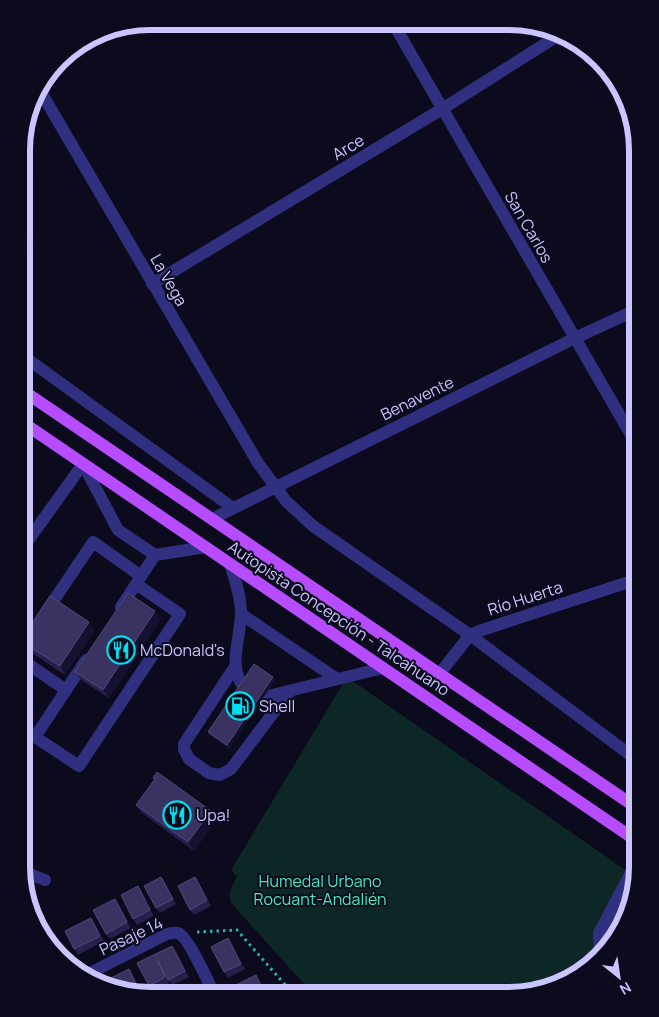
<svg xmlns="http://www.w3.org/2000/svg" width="659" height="1017" viewBox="0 0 659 1017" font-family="Manrope,sans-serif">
	<rect width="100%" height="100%" fill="#0c0a1d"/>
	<!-- green -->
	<path fill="#0c2725" d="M347 677 637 878 611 945 559 986 509 996 314 995 232 904C226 895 232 886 237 877L231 870Z"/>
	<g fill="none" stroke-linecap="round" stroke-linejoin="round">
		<!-- path -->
		<path stroke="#22b6a9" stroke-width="3" stroke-dasharray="2.5 4" stroke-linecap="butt" d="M197 932 237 930 294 995"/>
		<!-- minor -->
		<path stroke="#313080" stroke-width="12" d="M393 23 638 447
			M38 87 258 463 286 501 313 526 470 635 637 760
			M152 284 442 109 559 35
			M22 355 233 508
			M212 519 575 338 638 309
			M22 549 83 464 118 530 155 555 206 547
			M230 564C235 579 240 594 241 610 242 634 227 665 243 686
			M121 607 155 555
			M46 612 93 542 141 576
			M241 614 337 679
			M22 660 66 690
			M86 660 35 737 79 766 180 614 136 584
			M236 665 184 744V749L189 759 209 773 220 775 231 769 289 692
			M440 673 470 635 479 631 638 579
			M264 697 383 668
			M22 871 45 880
			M600 954 599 933 637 861
			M86 975 167 934C171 933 174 932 178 933 188 936 209 984 215 995"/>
		<!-- major -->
		<path stroke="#b74cff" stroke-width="12" d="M22 390 637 808
			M22 422 637 841"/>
	</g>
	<!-- wall -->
	<path fill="#28204c" d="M161 619 109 698 81 680 75 672Z
		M95 630 65 675 26 649 22 643V638Z
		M273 677 275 680 229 748 210 735 208 732Z
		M153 778 211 811 217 819 194 851 142 813 136 805 154 780Z
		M199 882 211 906 194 915 190 910Z
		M165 883 176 904 160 913 156 908Z
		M138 886 142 892 154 916 137 925 133 919Z
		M119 904 131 928 110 939 106 934Z
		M95 924 104 941 78 955 74 949Z
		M228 938 232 944 245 969 228 978 224 972Z
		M172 946 176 951 189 977 172 985 168 979 169 983 152 991 149 986Z
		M129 969 141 991 135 995 103 982Z
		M256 975 260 981 267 995H236Z"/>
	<!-- shaded-wall -->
	<path fill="#161031" d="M155 611 161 619 109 698 103 690Z
		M89 622 95 630 65 675 60 666Z
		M273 677 275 680 229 748 227 745Z
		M211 811 217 819 194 851 188 842Z
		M161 877 165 883 176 904 173 899Z
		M195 877 199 882 211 906 207 900Z
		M138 886 142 892 154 916 150 910Z
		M115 899 119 904 131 928 127 922Z
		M91 918 95 924 104 941 100 936Z
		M228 938 232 944 245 969 241 964Z
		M172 946 176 951 189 977 185 971Z
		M129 969 133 975 141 991 137 986Z
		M256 975 260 981 267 995 264 992Z"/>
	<!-- building -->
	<path fill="#3a3260" stroke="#504979" d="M128 593 155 611 103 690 75 672Z
		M50 596 89 622 60 666 22 642V638Z
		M254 664 273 677 227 745 208 732Z
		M157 772 211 811 188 842 136 805 155 779 153 778Z
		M161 877 173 899 156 908 144 886Z
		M195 877 207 900 190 910 178 886Z
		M138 886 150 910 133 919 121 895Z
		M115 899 127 922 106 934 93 910Z
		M91 918 100 936 74 949 65 931Z
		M228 938 241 964 224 972 211 947Z
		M172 946 185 971 168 980 158 961 165 977 149 986 137 963Z
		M129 969 137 986 126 992 103 982Z
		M256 975 264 992 258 995H236L232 987Z
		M195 988 198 995H183Z"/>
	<!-- icons -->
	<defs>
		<g id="restaurant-ring" transform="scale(1.4375)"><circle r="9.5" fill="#0c0a1d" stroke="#00dff0" stroke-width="1.5"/><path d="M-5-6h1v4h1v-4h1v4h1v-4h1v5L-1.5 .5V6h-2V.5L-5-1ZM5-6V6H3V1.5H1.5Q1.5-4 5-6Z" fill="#00dff0"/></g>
		<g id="fuel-ring" transform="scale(1.4375)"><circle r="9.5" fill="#0c0a1d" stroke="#00dff0" stroke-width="1.5"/><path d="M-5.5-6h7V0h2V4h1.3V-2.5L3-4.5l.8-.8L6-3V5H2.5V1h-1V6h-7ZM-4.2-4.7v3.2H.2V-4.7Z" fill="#00dff0"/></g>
	</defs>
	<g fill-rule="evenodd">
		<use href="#restaurant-ring" x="121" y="650"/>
		<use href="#fuel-ring" x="240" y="706"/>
		<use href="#restaurant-ring" x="177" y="815"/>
	</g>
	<g text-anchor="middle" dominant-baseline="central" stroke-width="4" stroke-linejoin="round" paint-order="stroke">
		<!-- street labels -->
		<g font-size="16" fill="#cac5ff" stroke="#0c0a1d">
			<text transform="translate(348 147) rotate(-31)">Arce</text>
			<text transform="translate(529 227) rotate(60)">San Carlos</text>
			<text transform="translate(169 280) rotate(60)">La Vega</text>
			<text transform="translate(417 398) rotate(-26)">Benavente</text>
			<text transform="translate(525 598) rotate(-18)">Río Huerta</text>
			<text transform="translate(339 618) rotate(34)">Autopista Concepción - Talcahuano</text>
			<text transform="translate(131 936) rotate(-25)">Pasaje 14</text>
		</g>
		<!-- poi labels -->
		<g font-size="16" fill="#cac5ff" stroke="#0c0a1d" text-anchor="start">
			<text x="140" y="650">McDonald's</text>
			<text x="259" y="706">Shell</text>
			<text x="196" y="815">Upa!</text>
		</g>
		<!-- park labels -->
		<g font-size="16" fill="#48e8bc" stroke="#0c0a1d">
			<text x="320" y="881">Humedal Urbano<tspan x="320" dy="18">Rocuant-Andalién</tspan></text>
		</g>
	</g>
	<!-- crop -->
	<path d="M0 0H659V1017H0ZM150 30H509A120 120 0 0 1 629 150V867A120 120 0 0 1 509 987H150A120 120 0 0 1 30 867V150A120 120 0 0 1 150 30Z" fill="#0c0a1d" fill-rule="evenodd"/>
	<path fill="none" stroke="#cac5ff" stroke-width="6" d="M150 30H509A120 120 0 0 1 629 150V867A120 120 0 0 1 509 987H150A120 120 0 0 1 30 867V150A120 120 0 0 1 150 30Z"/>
	<!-- north arrow -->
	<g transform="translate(619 977) rotate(150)" stroke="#0c0a1d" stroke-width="4" paint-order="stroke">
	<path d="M0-4L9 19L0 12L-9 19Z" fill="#cac5ff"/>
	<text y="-8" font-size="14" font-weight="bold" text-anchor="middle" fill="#cac5ff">N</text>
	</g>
</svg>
